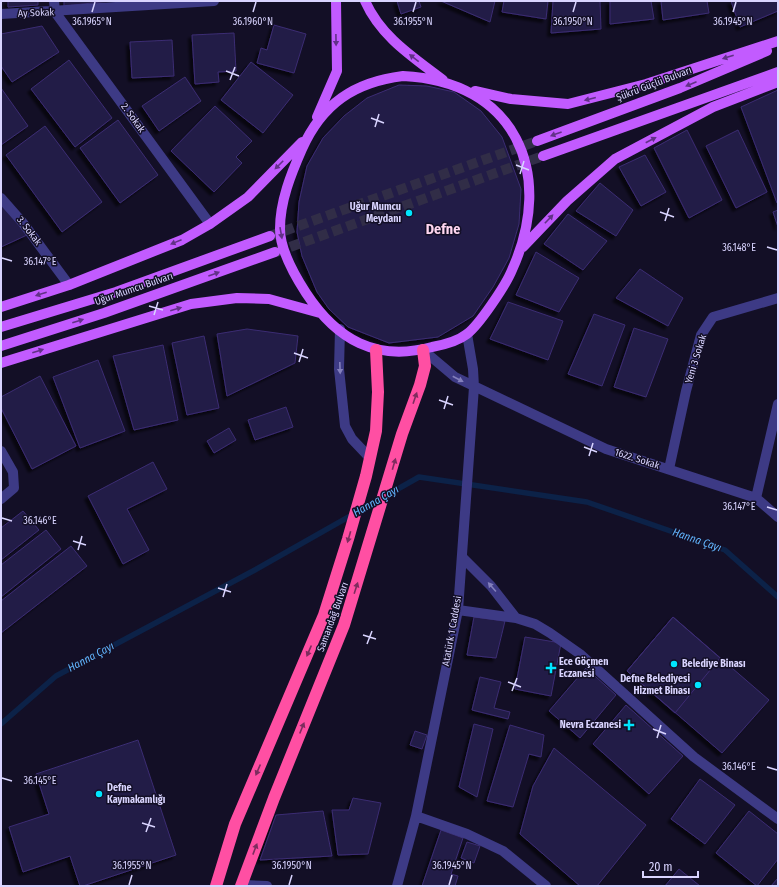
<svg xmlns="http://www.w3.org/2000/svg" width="779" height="887" viewBox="0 0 779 887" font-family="'Fira Sans Condensed',sans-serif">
	<defs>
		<filter id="shadow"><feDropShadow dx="-3.5" dy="3.5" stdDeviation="1" flood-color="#0009"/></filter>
	</defs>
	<rect width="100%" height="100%" fill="#130f26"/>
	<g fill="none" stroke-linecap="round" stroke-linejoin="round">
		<!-- stream -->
		<path stroke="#0c2248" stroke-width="5.5" d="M1 724 56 676 253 571 419 477 587 502 725 550 778 597"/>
	</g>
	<!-- building -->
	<path fill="#241b47" stroke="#3b2d73" filter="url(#shadow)" d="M8 1H38V5L8 7Z
		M64 1H111L64 6Z
		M397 1H419L421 7 401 14Z
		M441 1H495L490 22Z
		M504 1H548L546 19 502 12Z
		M553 1H600L601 29 551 33Z
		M610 1H651L654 19 610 24Z
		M661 1H707L709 13 663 20Z
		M731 1H778V11L740 27Z
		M274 25 306 34 294 73 257 63 261 48 267 50Z
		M42 26 59 52 12 82 1 66V34Z
		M234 33 236 71 218 72 219 82 195 84 192 35Z
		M172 40 174 76 132 78 130 42Z
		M69 60 112 118 75 147 31 89Z
		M251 62 293 95 263 133 221 100Z
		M185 77 201 101 159 131 142 106Z
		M399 85 427 86 454 92 481 111 502 137 521 189 519 224 509 258 493 287 473 316 438 337 389 343 348 327 329 309 317 292 302 256 297 232 299 202 307 166 323 138 344 116 367 98Z
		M1 88 28 126 1 145Z
		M778 90V203H777L741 107Z
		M215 106 252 141 236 157 242 163 214 192 171 151Z
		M118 120 158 175 120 203 80 148Z
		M45 126 102 202 62 232 6 155Z
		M687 130 722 200 689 218 654 148Z
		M738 130 767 192 736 208 706 146Z
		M645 155 666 192 641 206 619 167Z
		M600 183 633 210 616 236 576 211Z
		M1 203 27 235 1 247Z
		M778 210V227L773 212Z
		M568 214 607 241 583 270 544 244Z
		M536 252 579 278 559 312 516 295Z
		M640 269 683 298 668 326 616 298Z
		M508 302 563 321 548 360 490 339Z
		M594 314 625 325 602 386 568 374Z
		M634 328 668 339 646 397 614 387Z
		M247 329 298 336 295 363 227 396 217 334Z
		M204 336 219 408 187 415 172 343Z
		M163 345 178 420 134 430 113 356Z
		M98 360 125 431 80 448 53 377Z
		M40 376 76 446 32 469 1 408V397Z
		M286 407 293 427 255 440 248 420Z
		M229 428 236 440 214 453 207 441Z
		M153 462 167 489 127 509 149 550 123 564 88 496Z
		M23 511 39 530 1 560V528Z
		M46 530 61 549 1 597V565Z
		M71 546 87 566 1 633V601Z
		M474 617 505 621 496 658 467 655Z
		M673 617 769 700 722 753 627 671Z
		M673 617 720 658 675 713 627 671Z
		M525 637 561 643 551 696 515 689Z
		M586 668 616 695 580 738 549 711Z
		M480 677 501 682 494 708 510 712 508 719 472 710Z
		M626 705 683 756 649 794 593 744Z
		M474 724 493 729 477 797 459 787Z
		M510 725 544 735 541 757 529 754 513 807 487 801Z
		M415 731 427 735 422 749 410 745Z
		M138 740 176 855 83 886H80L70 856 23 872 9 827 49 814 36 774Z
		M554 748 646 825 597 886H580L520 834 533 786Z
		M700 779 735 805 705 844 671 819Z
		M353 798 381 803 368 854 338 855 332 810H349Z
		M323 811 332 856 260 860 276 815Z
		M749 811 778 834V859L757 886 716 853Z
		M441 830 463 838 451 874 458 876 455 886H422Z
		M467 842 480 846 474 863 461 858Z
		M679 869 700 886H665Z
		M778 878V886H771Z"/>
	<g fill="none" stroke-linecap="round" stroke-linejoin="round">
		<!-- major-tunnel -->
		<path stroke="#312d47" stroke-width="10" stroke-dasharray="10 5" stroke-linecap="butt" d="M270 236 537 141
			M276 252 543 156"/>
		<!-- minor -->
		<path stroke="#3d3a85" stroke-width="10" d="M54 1 55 12 210 224
			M1 14 214 1
			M1 198 23 223 69 285
			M340 329 339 369 345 426 352 439 370 458
			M423 350 455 377 606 449 756 498 778 517
			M1 451 13 472 14 488 1 499
			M669 469 686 391 701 335 713 317 778 298
			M756 498 778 404
			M462 557 491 586 516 618
			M458 610 516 618 535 624 550 633 580 654 694 757 778 819
			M416 816 467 834 503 851 546 886
			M242 885 267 886
			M397 886 416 816 458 610 474 387 473 369 467 334"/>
		<!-- major -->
		<path stroke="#c25bff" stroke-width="10" d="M365 1C381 37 413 57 443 80
			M403 76C515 81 556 173 512 270 506 285 479 325 467 334 458 341 443 345 432 347 376 362 337 340 306 293 295 276 280 250 280 229 280 201 291 174 302 149 322 104 354 82 403 76Z
			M475 91 511 99 568 104 646 84 778 41
			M317 117 337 71 336 1
			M537 141 680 88 767 51
			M543 156 778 72
			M523 247 567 201 615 159 713 107 778 82
			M1 307 69 285 182 240 210 224 248 197 302 142
			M1 327 116 292 270 236
			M1 346 104 313 275 252
			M1 363 191 304 237 298 269 299 320 313"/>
		<!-- highway -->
		<path stroke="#ff4fa3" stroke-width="12" d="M216 886 235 824 324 615 348 539 366 476 376 431 378 392 376 350
			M241 886 274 798 344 625 402 434 420 385 425 366 423 350"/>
	</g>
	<!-- one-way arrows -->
	<defs><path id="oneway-solid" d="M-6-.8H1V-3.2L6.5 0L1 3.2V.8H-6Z"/></defs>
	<g fill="#623188">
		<use href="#oneway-solid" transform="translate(336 40) rotate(89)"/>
		<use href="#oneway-solid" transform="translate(728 57) rotate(162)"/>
		<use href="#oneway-solid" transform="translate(414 58) rotate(-142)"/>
		<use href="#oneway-solid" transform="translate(691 84) rotate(157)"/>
		<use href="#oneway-solid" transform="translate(590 99) rotate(166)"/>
		<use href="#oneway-solid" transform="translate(556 134) rotate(160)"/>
		<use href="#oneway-solid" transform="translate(651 140) rotate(-28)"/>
		<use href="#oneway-solid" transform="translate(279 165) rotate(135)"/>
		<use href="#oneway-solid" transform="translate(549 219) rotate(-46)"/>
		<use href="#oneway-solid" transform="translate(281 233) rotate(80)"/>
		<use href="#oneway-solid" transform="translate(176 242) rotate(158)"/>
		<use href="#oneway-solid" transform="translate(214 274) rotate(-20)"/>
		<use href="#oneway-solid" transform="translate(41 294) rotate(162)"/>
		<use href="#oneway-solid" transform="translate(176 309) rotate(-16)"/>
		<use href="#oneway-solid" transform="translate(78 321) rotate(-18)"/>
		<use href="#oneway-solid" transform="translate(38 351) rotate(-18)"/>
	</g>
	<g fill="#837fbc">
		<use href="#oneway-solid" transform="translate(340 368) rotate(88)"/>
		<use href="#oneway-solid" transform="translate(458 379) rotate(28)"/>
		<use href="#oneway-solid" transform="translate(492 587) rotate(-131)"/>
	</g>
	<g fill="#7d2c5e">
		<use href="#oneway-solid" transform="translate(415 398) rotate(-71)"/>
		<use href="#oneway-solid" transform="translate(394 464) rotate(-74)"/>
		<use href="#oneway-solid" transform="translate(349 537) rotate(106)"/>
		<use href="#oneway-solid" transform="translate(356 588) rotate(-72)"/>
		<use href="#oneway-solid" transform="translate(309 651) rotate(113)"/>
		<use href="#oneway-solid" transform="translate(302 728) rotate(-68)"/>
		<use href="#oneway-solid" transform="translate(258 770) rotate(113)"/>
		<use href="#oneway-solid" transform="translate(255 849) rotate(-69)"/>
	</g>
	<!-- ticks -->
	<path fill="none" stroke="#d9d4ff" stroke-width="1.5" d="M92 12 95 2M253 12 256 2M413 12 416 2M573 12 576 2M733 12 736 2M226 71 239 76M230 80 235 67M371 118 384 123M375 127 379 114M516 165 529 170M520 174 524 161M660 212 674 217M665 221 669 208M767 247 777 250M2 258 12 261M149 306 163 310M154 315 158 302M294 353 308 358M299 362 303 349M439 400 453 405M444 409 448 396M584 447 597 452M589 456 593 443M767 507 777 510M2 518 12 521M73 541 86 545M78 550 82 536M218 588 231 592M223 597 227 584M363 635 376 639M367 644 372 631M508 682 521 687M512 691 517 678M653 729 666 734M657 738 661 725M767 767 777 770M2 778 12 781M142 823 155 827M146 832 151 818M129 885 132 875M289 885 292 875M449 885 452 875"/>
	<!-- markers -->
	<g fill="#00e5ff" stroke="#130f26" stroke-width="1.5">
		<circle cx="409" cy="213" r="4"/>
		<circle cx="674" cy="664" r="4"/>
		<path d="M549 662h4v4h4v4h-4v4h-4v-4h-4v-4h4z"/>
		<circle cx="698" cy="685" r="4"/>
		<path d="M627 719h4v4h4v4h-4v4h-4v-4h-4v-4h4z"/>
		<circle cx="99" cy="794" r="4"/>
	</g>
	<g text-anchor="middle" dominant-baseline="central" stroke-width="3" stroke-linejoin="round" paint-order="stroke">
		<!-- street labels -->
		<g font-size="10" fill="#d9d4ff" stroke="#130f26">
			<text transform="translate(36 13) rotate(-2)">Ay Sokak</text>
			<text transform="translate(654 84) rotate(-21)">Şükrü Güçlü Bulvarı</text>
			<text transform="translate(133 118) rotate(54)">2. Sokak</text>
			<text transform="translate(29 231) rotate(52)">3. Sokak</text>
			<text transform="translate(134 289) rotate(-19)">Uğur Mumcu Bulvarı</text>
			<text transform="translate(696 359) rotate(-73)">Yeni 3 Sokak</text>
			<text transform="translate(637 459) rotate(18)">1622. Sokak</text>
			<text transform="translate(333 617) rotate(-70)">Samandağ Bulvarı</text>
			<text transform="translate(452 631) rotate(-80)">Atatürk 1 Caddesi</text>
		</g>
		<!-- poi labels -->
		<g font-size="10" font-weight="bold" fill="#d9d4ff" stroke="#130f26" text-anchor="end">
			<text x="401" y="207">Uğur Mumcu<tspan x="401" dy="12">Meydanı</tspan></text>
			<text x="559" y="662" text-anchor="start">Ece Göçmen<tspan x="559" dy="12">Eczanesi</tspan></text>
			<text x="682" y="664" text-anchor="start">Belediye Binası</text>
			<text x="690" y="679">Defne Belediyesi<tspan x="690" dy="12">Hizmet Binası</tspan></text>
			<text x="621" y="725">Nevra Eczanesi</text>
			<text x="107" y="788" text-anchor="start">Defne<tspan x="107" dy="12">Kaymakamlığı</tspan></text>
		</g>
		<!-- water labels -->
		<g font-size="11" font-style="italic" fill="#62b6ff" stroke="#130f26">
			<text transform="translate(376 501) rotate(-30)">Hanna Çayı</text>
			<text transform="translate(697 540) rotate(19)">Hanna Çayı</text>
			<text transform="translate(91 657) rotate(-28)">Hanna Çayı</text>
		</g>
		<!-- district labels -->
		<g font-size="14" font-weight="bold" fill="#ffd6f0" stroke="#130f26">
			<text x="443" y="229">Defne</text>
		</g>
	</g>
	<g font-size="10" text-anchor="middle" fill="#d9d4ff" stroke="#130f26" stroke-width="3" stroke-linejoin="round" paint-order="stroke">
		<text x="92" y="25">36.1965°N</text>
		<text x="253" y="25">36.1960°N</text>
		<text x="413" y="25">36.1955°N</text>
		<text x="573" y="25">36.1950°N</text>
		<text x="733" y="25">36.1945°N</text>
		<text x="739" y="251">36.148°E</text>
		<text x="40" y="265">36.147°E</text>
		<text x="739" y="510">36.147°E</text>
		<text x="40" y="524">36.146°E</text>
		<text x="739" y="770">36.146°E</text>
		<text x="40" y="784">36.145°E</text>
		<text x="132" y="869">36.1955°N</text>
		<text x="292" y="869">36.1950°N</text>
		<text x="452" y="869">36.1945°N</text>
	</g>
	<!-- border -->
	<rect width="779" height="887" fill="none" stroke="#d9d4ff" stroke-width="4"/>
	<!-- scale -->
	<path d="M643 871v6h55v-6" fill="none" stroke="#d9d4ff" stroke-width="2"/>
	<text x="649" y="871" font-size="12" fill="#d9d4ff" stroke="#130f26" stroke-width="3" paint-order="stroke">20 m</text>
</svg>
